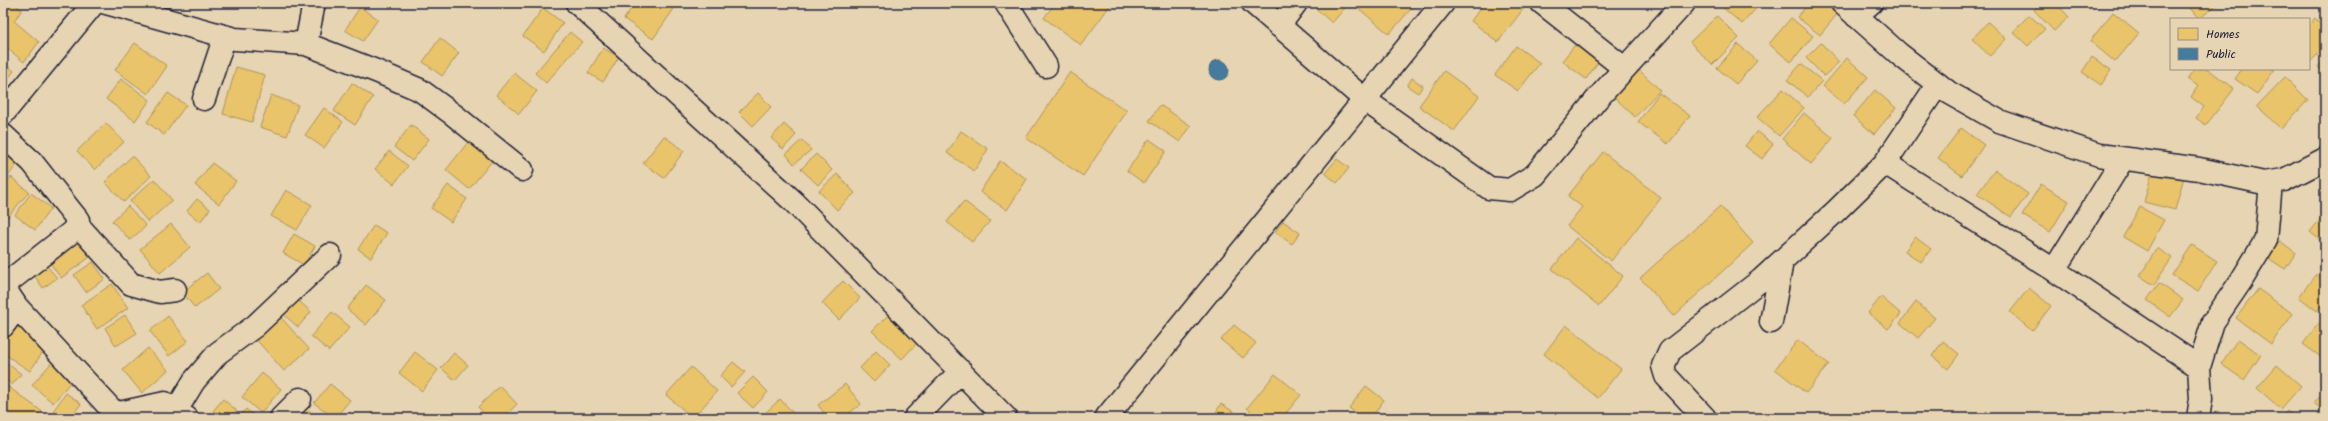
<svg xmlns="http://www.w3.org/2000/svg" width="2328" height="421" viewBox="0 0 2328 421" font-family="Kalam,sans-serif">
	<rect width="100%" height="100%" fill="#e6d4b2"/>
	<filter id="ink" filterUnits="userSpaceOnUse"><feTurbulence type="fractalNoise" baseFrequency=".025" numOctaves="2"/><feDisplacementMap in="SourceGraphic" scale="8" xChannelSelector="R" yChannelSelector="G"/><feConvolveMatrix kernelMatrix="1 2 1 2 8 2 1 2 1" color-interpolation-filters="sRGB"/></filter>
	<g filter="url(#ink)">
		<!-- homes -->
		<path fill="#e9c46a" stroke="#ad935c" d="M3 3H19L17 6 22 10 14 21 39 42 24 62 3 45Z
			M56 3H67L63 8Z
			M635 3H678L653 39 624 19Z
			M1055 3H1112L1081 45 1044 18Z
			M1310 3H1349L1332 23Z
			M1361 3H1416L1389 34 1357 7Z
			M1484 3H1517L1524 8 1498 42 1471 21Z
			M1723 3H1761L1742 24 1721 6Z
			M1809 3H1838L1843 7 1820 35 1797 17Z
			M2041 3H2056L2069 17 2054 31 2034 10Z
			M2186 3H2219L2199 19Z
			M360 7 378 19 363 41 345 30Z
			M543 8 563 23 544 51 523 36Z
			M2113 12 2139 33 2115 62 2090 41Z
			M2029 15 2045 29 2028 46 2013 32Z
			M1717 16 1739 38 1712 65 1690 42Z
			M1791 18 1813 36 1791 62 1769 44Z
			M2315 18 2325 28V47L2309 63V25Z
			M1988 22 2006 39 1990 56 1972 39Z
			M570 32 582 42 546 83 535 73Z
			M440 38 459 53 442 76 423 62Z
			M1578 41 1601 58 1586 79 1562 61Z
			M135 43 167 66 148 94 115 70Z
			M1821 43 1839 62 1824 76 1806 58Z
			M1738 44 1757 61 1736 84 1717 68Z
			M1516 46 1540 63 1518 91 1495 75Z
			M603 48 619 57 603 82 588 73Z
			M2092 57 2111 70 2101 85 2082 72Z
			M1847 58 1868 77 1844 104 1823 86Z
			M2325 59V73L2318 67Z
			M3 63 14 71 3 85Z
			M1801 64 1822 81 1808 97 1787 80Z
			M236 67 265 75 252 122 223 114Z
			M1637 68 1660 90 1635 117 1612 95Z
			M2194 69H2208L2234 89 2206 125 2196 118 2204 107 2191 97 2198 86 2187 79Z
			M2242 69H2275L2257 94 2235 79Z
			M1444 71 1479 96 1454 131 1419 106Z
			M1070 72 1127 111 1083 176 1026 138Z
			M514 73 537 91 519 114 496 95Z
			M2285 77 2308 100 2281 129 2257 106Z
			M1412 78 1423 86 1418 93 1407 86Z
			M121 79 150 100 135 121 106 99Z
			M352 83 373 97 355 125 334 111Z
			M1783 89 1804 108 1779 136 1757 117Z
			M1875 90 1896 108 1874 134 1853 116Z
			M168 93 186 105 164 135 147 122Z
			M758 93 771 107 753 126 739 112Z
			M1659 93 1690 116 1668 144 1638 122Z
			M271 95 298 105 287 136 260 127Z
			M1160 105 1191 126 1180 142 1149 121Z
			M324 108 343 122 324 148 305 135Z
			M1804 113 1833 138 1811 164 1782 139Z
			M106 123 124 142 95 170 77 151Z
			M784 124 796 135 783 149 771 138Z
			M411 125 429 139 412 161 394 147Z
			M1961 128 1984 145 1962 176 1938 158Z
			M961 131 988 149 974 171 947 153Z
			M1757 131 1773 144 1762 159 1745 146Z
			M664 136 684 151 664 178 643 163Z
			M1149 139 1166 151 1144 183 1127 171Z
			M802 140 811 150 794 164 786 154Z
			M469 141 493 160 469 189 446 170Z
			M389 151 408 166 394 184 375 169Z
			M5 152 19 162 5 180 3 155Z
			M1603 152 1661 198 1611 261 1567 226 1582 207 1568 196Z
			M816 154 832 170 818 185 801 169Z
			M132 156 151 176 124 202 105 182Z
			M1337 159 1349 168 1337 183 1325 173Z
			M1000 161 1027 179 1007 210 980 192Z
			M212 163 236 181 219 204 195 185Z
			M2153 169 2184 177 2175 210 2144 202Z
			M1995 170 2028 194 2011 217 1977 194Z
			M837 174 855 193 837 210 819 191Z
			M11 177 29 192 5 220 3 218V186Z
			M154 179 172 200 148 222 130 201Z
			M2041 184 2069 201 2050 232 2022 215Z
			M448 185 467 199 451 222 431 208Z
			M2325 185V194L2321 190Z
			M286 190 312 205 297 230 271 216Z
			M31 193 51 208 35 230 15 215Z
			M197 199 210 209 200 222 187 211Z
			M964 201 990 221 972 242 947 222Z
			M128 206 146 226 130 240 112 221Z
			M1720 206 1753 243 1674 316 1640 278Z
			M2140 207 2164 220 2147 251 2123 237Z
			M2325 213V244L2310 232Z
			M1283 221 1300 233 1292 244 1275 232Z
			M171 224 190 247 160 273 140 249Z
			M374 225 387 233 371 258 358 249Z
			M294 234 315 246 304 265 283 253Z
			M74 236 90 257 61 278 46 257Z
			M1915 237 1931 249 1921 262 1905 251Z
			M1576 238 1623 276 1599 306 1552 269Z
			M2280 241 2296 253 2285 269 2268 258Z
			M2192 245 2217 261 2198 291 2172 275Z
			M2157 248 2172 258 2154 285 2140 276Z
			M93 262 105 279 86 292 74 275Z
			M47 266 57 278 43 288 34 275Z
			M207 273 219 289 195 308 182 292Z
			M2316 274 2325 281V300L2317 311 2299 297Z
			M843 281 860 298 839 320 822 303Z
			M2159 283 2183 300 2170 317 2147 300Z
			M112 284 128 308 97 329 81 305Z
			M366 285 386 300 366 325 347 309Z
			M2029 288 2051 306 2032 331 2010 312Z
			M2258 289 2293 314 2271 344 2236 318Z
			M295 297 311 312 298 327 282 313Z
			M1881 297 1901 314 1888 329 1868 313Z
			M1916 302 1935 318 1918 338 1900 323Z
			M332 312 350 327 329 351 311 336Z
			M277 313 309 349 284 371 253 336Z
			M890 313 919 341 902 359 872 331Z
			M125 315 137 333 116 346 105 328Z
			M168 316 188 341 169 356 150 331Z
			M2318 324 2325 329V360L2303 344Z
			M15 325 47 346 30 371 3 353V343Z
			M1234 325 1256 343 1243 358 1221 340Z
			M1566 325 1621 369 1598 398 1544 354Z
			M2238 339 2261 355 2244 380 2221 364Z
			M1798 340 1829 364 1806 393 1775 369Z
			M1943 341 1959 354 1948 369 1932 356Z
			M148 348 168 370 142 393 123 370Z
			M876 351 890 365 874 382 860 368Z
			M415 352 438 370 422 391 399 373Z
			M454 353 468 365 455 380 441 368Z
			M3 360 21 374 12 385 3 378Z
			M53 361 73 379 53 403 32 385Z
			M733 362 745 372 731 387 720 376Z
			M2277 365 2301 386 2281 409 2257 388Z
			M691 367 717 391 693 418 666 395Z
			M262 373 281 389 261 413 242 397Z
			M1275 374 1301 395 1282 418H1259L1247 408Z
			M753 377 768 392 753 408 737 393Z
			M3 383 44 413 41 418H3Z
			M330 384 350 400 335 418 314 403Z
			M845 384 861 404 843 418H828L818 405Z
			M500 386 517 404 503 418H488L478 407Z
			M1366 386 1384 400 1371 418H1363L1349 408Z
			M2325 391V412L2314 403Z
			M66 393 81 404 70 418H63L53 411Z
			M223 399 236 410 230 418H222L213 411Z
			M780 399 795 415 792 418H760Z
			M303 404 317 418H287Z
			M1221 404 1239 415 1237 418H1212Z
			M246 409 257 418H238Z
			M2287 411 2296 418H2282Z
			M373 412 380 418H368Z
			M664 412 671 418H658Z
			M88 413 95 418H85Z
			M934 413 940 418H929Z
			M982 413 988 418H977Z"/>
		<!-- public -->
		<path fill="#457b9d" stroke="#3a6080" d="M1209 70a10 10 0 1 1 20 0a10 10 0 1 1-20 0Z"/>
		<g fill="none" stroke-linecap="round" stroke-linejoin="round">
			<!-- street casing -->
			<g stroke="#22223b" stroke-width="25">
				<path id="street" d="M106 3 235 39 306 44 376 71 420 90 454 115 522 170
					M577 3 794 202 1006 418
					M1006 3 1046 66
					M1253 3 1365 100 1489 188 1510 190 1535 175 1597 99 1684 3
					M1542 3 1624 68
					M1842 3 1899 54 1948 92 1999 121 2099 155 2199 169 2264 183 2284 180 2325 159
					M1856 16 1871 3
					M1279 26 1296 3
					M306 44 314 3
					M204 99 225 36
					M3 114 94 3
					M3 135 32 162 78 220 73 231 3 286
					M1885 163 2054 270 2199 367
					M77 224 131 284 160 292 175 290
					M2054 270 2123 159
					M17 307 111 409 119 413 165 403 187 418
					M1771 322 1782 261
					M3 326 17 307 9 295
					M177 409 194 381 218 353 255 326 330 255
					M281 418 300 399
					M915 418 961 371
					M1106 418 1443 3
					M1705 418 1666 376 1663 366 1670 351 1761 280 1836 211 1885 163 1938 84
					M2198 418 2201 399 2199 367 2213 322 2241 281 2266 240 2271 182"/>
			</g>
			<!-- street -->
			<use href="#street" stroke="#e6d4b2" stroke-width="22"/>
		</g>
	</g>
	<!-- margin -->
	<rect width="2328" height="421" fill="none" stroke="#e6d4b2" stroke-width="16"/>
	<rect x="8" y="8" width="2312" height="405" fill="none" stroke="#22223b" stroke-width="1.5" filter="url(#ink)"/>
	<!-- legend -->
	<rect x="2170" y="18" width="140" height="52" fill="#e6d4b2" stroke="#988d82"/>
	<rect x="2178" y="28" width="20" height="12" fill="#e9c46a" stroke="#988d82"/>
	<text x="2206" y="38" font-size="12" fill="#22223b">Homes</text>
	<rect x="2178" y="48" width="20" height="12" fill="#457b9d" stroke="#988d82"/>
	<text x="2206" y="58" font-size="12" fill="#22223b">Public</text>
</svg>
